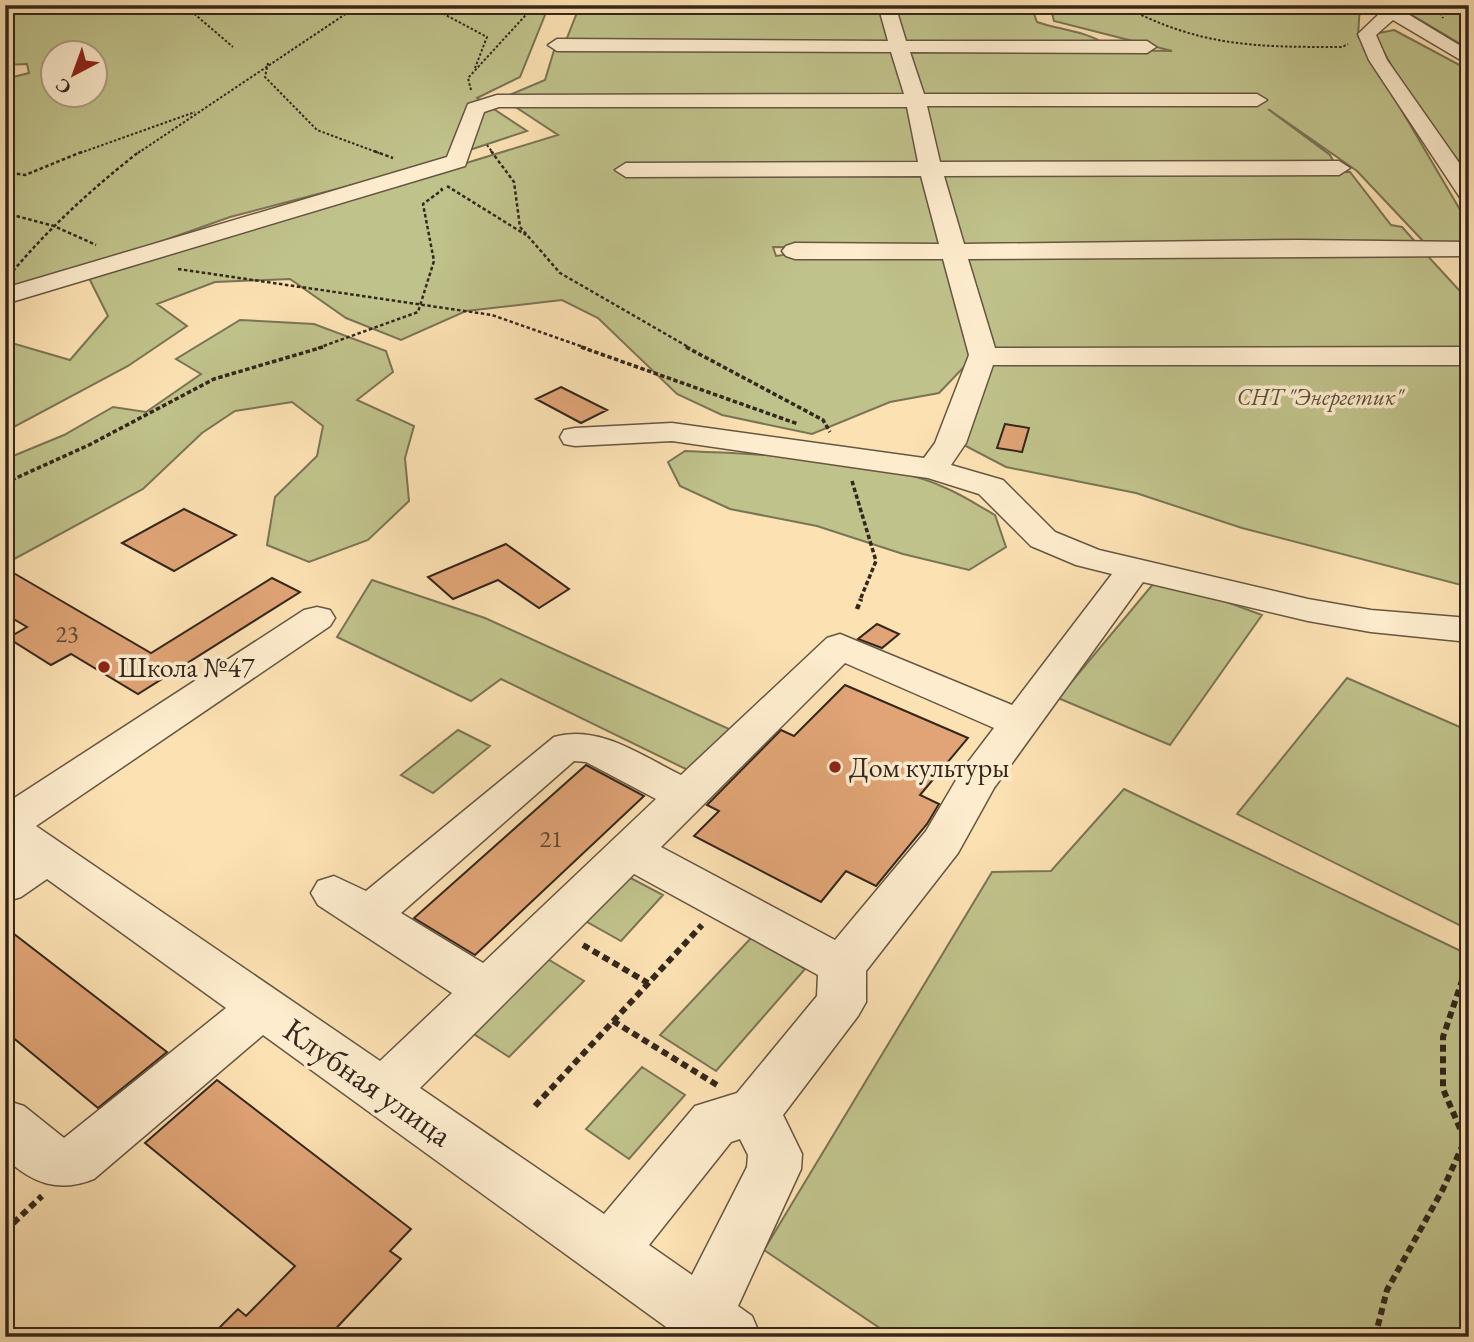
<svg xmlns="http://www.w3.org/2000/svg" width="1474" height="1342" viewBox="0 0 1474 1342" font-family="'EB Garamond',serif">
	<rect width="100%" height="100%" fill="#fce1b2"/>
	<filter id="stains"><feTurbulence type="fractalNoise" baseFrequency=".00286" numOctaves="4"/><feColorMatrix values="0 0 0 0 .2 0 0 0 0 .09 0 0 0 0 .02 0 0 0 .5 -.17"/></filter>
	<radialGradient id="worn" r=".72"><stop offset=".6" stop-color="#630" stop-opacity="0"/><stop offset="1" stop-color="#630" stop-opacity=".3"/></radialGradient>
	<!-- green -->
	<path fill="#c0c28b" stroke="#7a7454" stroke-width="2" fill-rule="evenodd" d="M5 5H549L520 77 477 98 527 131 409 170 230 217 44 283 5 294V79L29 73 27 64 5 65ZM52 52H94V94H52Z
		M580 5H882L909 100 500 99 545 80 555 47 565 43Z
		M891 5H1041L1033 11 1037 22C1060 30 1086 31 1105 44L905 43Z
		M1050 5H1360L1358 36 1469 225V244L1423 241 1357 171 1268 109 1330 155 1336 166 938 168 905 47 1172 51 1054 21Z
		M1395 5H1469V49Z
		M1394 30 1469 70V175L1403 87 1374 34Z
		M907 103 921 172 943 248 773 247 776 256 798 253 948 256 972 352 964 367 939 393 890 402 812 434 722 415 677 394 598 318 562 300 466 311 401 340 346 318 290 279 215 282 157 304 187 326 128 366 8 430 13 456 64 435 113 407 146 412 201 374 176 359 240 320 314 324 386 351 393 372 357 400 414 426 405 458 409 501 368 540 309 562 267 545 275 497 317 456 323 426 292 402 235 411 202 433 143 489 5 564V341L70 360 108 316 89 278 558 135 511 104Z
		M1260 171 1350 172 1391 225 1402 227 1419 246 962 249 940 175Z
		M1425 253 1469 301V587L1242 528 1136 493 1006 467 960 443 995 357 965 257Z
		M685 451C763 455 878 456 948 489 964 496 979 506 995 515L1006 547 969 570 903 554 817 526 730 509 680 486 668 462Z
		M1159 577 1262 615 1170 745 1058 698Z
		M372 580 485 618 740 734 694 773 501 679 471 701 337 637Z
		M1347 678 1469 731V930L1237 814Z
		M458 730 490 746 433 793 401 775Z
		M1124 789 1469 955V1337H893L764 1250 992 872 1051 871Z
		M623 874 663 895 621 941 580 918Z
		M751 938 805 969 716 1071 660 1035Z
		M536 952 584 981 509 1057 460 1025Z
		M642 1067 685 1095 629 1159 586 1129Z"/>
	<!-- building -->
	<path fill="#e0a476" stroke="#34271c" stroke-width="2" d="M561 387 607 410 581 423 536 399Z
		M1005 424 1029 428 1022 452 997 448Z
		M184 509 236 535 174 571 122 543Z
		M506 544 569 589 539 608 498 580 453 599 428 577Z
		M5 568 151 653 272 578 300 592 138 694 71 654 51 665 8 638 27 627 5 614Z
		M877 624 899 634 882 648 858 639Z
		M845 685 968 738 920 795 939 804 927 824 876 886 846 871 821 902 694 836 719 811 707 805 781 730 794 736Z
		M586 765 644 796 475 955 414 918Z
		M5 927 167 1052 98 1108 5 1031Z
		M217 1080 411 1229 390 1251 401 1259 328 1337H210L238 1309 246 1316 295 1266 145 1143Z"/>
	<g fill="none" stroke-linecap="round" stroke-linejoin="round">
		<!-- minor casing -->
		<g stroke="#665642" stroke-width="3">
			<path id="minor" d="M878 5H895L906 41H1147L1156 47 1147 53 910 52 924 94H1257L1267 100 1257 106H927L940 162 1339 161 1350 168 1339 175 944 176 964 244 1298 240 1469 242V256H1466L968 259 995 348 1469 347V365H993L966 443 951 465 1003 480 1055 532 1099 550 1308 599 1371 610 1469 618V642L1371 632 1308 621 1143 582 994 788 958 853 866 971V1002L858 1016 783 1115 802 1154 801 1169 738 1306 752 1316 761 1337H680L263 1035 94 1179C59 1193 33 1184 5 1158V1100L24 1106 64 1138 226 1008 47 879 21 897 5 902V862L15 855 5 848V804L304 610 317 607 330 610 335 618 330 626 36 826 380 1061 452 993 318 905 311 893 318 881 334 876 366 891 554 737C599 724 642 756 681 775L827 638 840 634 1012 705 1112 574 1076 565 1031 546 979 494 928 478 672 441 575 446 564 444 560 437 564 430 575 428 672 423 924 458 935 443 969 355 943 259H795L786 256 782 251 786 246 795 243 939 244 921 176 626 177 615 170 626 163 918 162 907 107H499L484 112 465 166 5 304V288L447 157 468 104 497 95 904 94 891 52 557 51 548 45 557 39 888 41ZM845 663 994 728 962 770 926 831 835 940 661 847ZM574 761 586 762 656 799 483 963 401 913ZM634 874 818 975 817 996 737 1093 695 1106 604 1214 420 1088ZM740 1139 748 1155 747 1167 692 1275 649 1245 731 1142Z
				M1372 5H1393L1469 51V65L1393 20 1376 35 1387 60 1469 177V201L1461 199 1369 60 1358 34 1380 13Z"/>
		</g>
		<!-- path-far4 -->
		<path stroke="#34271c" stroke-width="2" stroke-dasharray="2.5 2" stroke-linecap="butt" d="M184 5 233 47
			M427 5 487 37 475 68
			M1121 5C1201 47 1254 47 1342 47L1348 44
			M1436 5 1443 18
			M268 63 265 77 317 130 379 153
			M471 90 468 78 535 5
			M487 145 493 153
			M80 153 195 112
			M138 153 359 5"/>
		<!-- path-far3 -->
		<path stroke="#34271c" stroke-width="2.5" stroke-dasharray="3.5 2.5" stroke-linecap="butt" d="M374 151 393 158
			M491 151 514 182 520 227 560 273 690 348
			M5 172 25 175 84 151
			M447 186 526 235
			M5 213 54 226 96 245
			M178 269 492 315 586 348
			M13 271C51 226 94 187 140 151
			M318 348 418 312 434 261 423 204 442 190 440 187"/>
		<!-- path-far2 -->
		<path stroke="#34271c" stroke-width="3.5" stroke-dasharray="4.5 2.5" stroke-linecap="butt" d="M581 347 798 424
			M686 347 823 420 830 432
			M852 481 876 561 860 600
			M5 483 89 445 214 379 323 347"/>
		<!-- path-far1 -->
		<path stroke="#34271c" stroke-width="4.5" stroke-dasharray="5 3.5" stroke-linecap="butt" d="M857 609 861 599"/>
		<!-- path -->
		<path stroke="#34271c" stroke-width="6" stroke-dasharray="7 4.5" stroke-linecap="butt" d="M583 945 648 983
			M613 1021 717 1085
			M535 1106 702 925
			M5 1231 42 1196
			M1375 1337 1387 1290 1443 1189 1465 1140 1443 1089V1037L1469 960"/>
		<!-- minor -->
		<use href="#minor" fill="#fdeccd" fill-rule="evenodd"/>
	</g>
	<!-- markers -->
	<g fill="#8f2418" stroke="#fdeccd" stroke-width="2.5">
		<circle cx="104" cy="667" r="7"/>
		<circle cx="835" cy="767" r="7"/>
	</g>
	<g text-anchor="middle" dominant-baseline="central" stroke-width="7" stroke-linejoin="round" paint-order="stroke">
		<!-- far-park labels -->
		<g font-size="23" font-style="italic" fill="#574e38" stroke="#fdeccd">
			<text x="1320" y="397">СНТ "Энергетик"</text>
		</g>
		<!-- number labels -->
		<g font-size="24" fill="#5f4632">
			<text x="67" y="633">23</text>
			<text x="551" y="838">21</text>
		</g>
		<!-- poi labels -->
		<g font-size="28" fill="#34271c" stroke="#fdeccd" text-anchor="start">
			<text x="118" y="667">Школа №47</text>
			<text x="849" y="767">Дом культуры</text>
		</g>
		<!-- near-street labels -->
		<g font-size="33" fill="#34271c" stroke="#fdeccd">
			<text transform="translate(368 1082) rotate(35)">Клубная улица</text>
		</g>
	</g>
	<!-- margin -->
	<rect width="1474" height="1342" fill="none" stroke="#fce1b2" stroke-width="28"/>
	<rect x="7" y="7" width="1460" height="1328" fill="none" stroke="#34271c" stroke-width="3.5"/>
	<rect x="14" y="14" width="1446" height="1314" fill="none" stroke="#34271c" stroke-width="2"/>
	<!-- north arrow -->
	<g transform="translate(74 74) rotate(221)"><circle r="33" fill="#fdeccd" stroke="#ad9d86" stroke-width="2"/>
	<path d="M0-5L12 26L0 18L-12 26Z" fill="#8f2418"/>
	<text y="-10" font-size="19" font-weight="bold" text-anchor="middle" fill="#34271c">С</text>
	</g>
	<rect width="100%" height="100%" filter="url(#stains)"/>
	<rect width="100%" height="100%" fill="url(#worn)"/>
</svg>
